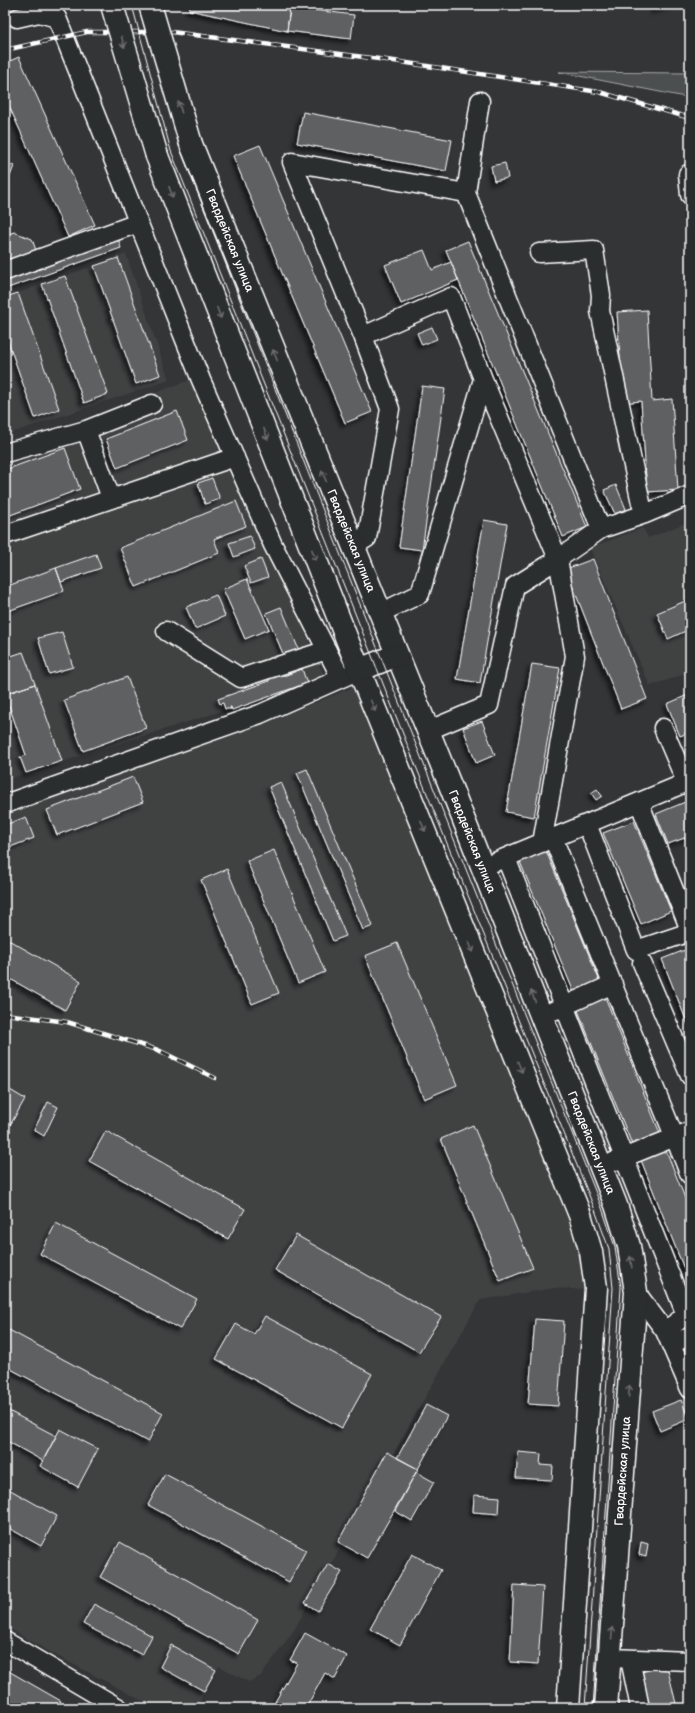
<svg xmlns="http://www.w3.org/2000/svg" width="695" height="1713" viewBox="0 0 695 1713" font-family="'Balsamiq Sans',sans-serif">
	<defs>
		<filter id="shadow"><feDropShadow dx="-3.5" dy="3.5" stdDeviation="2" flood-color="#0009"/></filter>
	</defs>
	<rect width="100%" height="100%" fill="#333536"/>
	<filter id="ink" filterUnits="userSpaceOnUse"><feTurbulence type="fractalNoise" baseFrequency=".025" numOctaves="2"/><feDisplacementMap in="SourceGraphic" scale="8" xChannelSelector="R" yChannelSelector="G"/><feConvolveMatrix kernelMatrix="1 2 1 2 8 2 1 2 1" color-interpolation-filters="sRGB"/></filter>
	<g filter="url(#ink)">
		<!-- built -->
		<path fill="#404243" d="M126 254 169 380 5 435V298Z
			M195 378 325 678 5 780V450Z
			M690 521V672L650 686 590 548 643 528 648 538Z
			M356 686 583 1257 587 1290 555 1288 480 1300 294 1630 261 1676 249 1682 219 1666 196 1708H156L50 1652 5 1626V815L315 703Z"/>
		<!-- green -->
		<path fill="#4c4f50" stroke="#a6a7a8" d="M559 72 690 73V98Z"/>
		<!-- building -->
		<path fill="#5f6162" stroke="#fff" filter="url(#shadow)" d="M190 5H276L290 8 287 31 189 10Z
			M654 5H672L655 10Z
			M290 7 354 15 351 39 287 31Z
			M19 57 95 225 68 237 5 97V63Z
			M303 112 452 140 446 171 297 143Z
			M260 145 372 412 345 423 233 156Z
			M5 162 14 166 5 189Z
			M505 163 508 178 494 181 491 166Z
			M14 232 32 239 37 253 5 264V235Z
			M118 238 121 248 5 289V278Z
			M468 241 587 527 563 537 446 250Z
			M424 250 432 270 451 262 458 280 401 304 385 265Z
			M118 258 160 375 136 384 94 266Z
			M65 276 108 394 84 403 42 284Z
			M18 293 59 409 35 418 5 333V297Z
			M647 310 652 401 672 399 678 490 647 492 641 401 623 403 617 312Z
			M432 327 437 339 422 345 417 333Z
			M422 386 445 389 422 550 399 547Z
			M177 411 188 440 117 468 106 439Z
			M65 448 80 489 5 517V470Z
			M212 478 220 499 205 504 198 483Z
			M616 485 626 509 615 514 604 490Z
			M236 501 246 526 214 539 219 553 136 587 120 548Z
			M484 520 507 524 480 683 457 679Z
			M250 536 255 549 234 557 229 543Z
			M96 554 101 568 61 582 56 568Z
			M261 559 268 577 251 583 244 566Z
			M593 559 647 699 621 709 566 569Z
			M56 568 64 591 5 612V587Z
			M247 579 269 629 245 639 223 589Z
			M216 595 225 616 195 629 186 607Z
			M690 599V629L668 639 657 613Z
			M281 607 301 655 286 661 266 613Z
			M62 632 73 667 49 674 38 638Z
			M23 652 35 684 5 694V658Z
			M532 664 560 668 534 817 506 812Z
			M302 669 307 683 232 710 231 707H230L231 709H225L223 703 220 704 218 699 269 681V677L279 674 281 677Z
			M127 677 146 728 83 751 64 700Z
			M35 684 62 761 26 773 20 757 26 755 5 694Z
			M690 694V732L680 736 667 704Z
			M482 721 495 755 476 763 463 728Z
			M307 769 373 926 363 930 297 773Z
			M133 777 143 802 57 835 47 810Z
			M281 782 346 936 333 941 269 787Z
			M597 789 602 796 596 800 591 793Z
			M690 800V836L668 844 656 814Z
			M26 817 34 838 5 849V825Z
			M634 821 671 911 641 924 603 833Z
			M544 846 601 984 575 995 518 857Z
			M274 850 325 972 298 983 247 861Z
			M227 869 279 993 252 1004 201 880Z
			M5 938 81 981 65 1010 5 976Z
			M397 943 457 1085 424 1099 365 956Z
			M690 948V1030L662 959Z
			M605 997 661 1136 633 1147 577 1008Z
			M5 1087 25 1099 5 1134Z
			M48 1102 58 1107 44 1136 34 1130Z
			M473 1125 533 1268 500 1281 441 1139Z
			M106 1131 245 1209 228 1239 89 1161Z
			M666 1150 690 1211V1284L641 1160Z
			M56 1223 197 1299 180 1329 40 1254Z
			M296 1235 441 1317 419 1352 275 1270Z
			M265 1316 372 1374 342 1428 216 1359 236 1324 254 1334Z
			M535 1319 564 1321 558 1406 528 1404Z
			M9 1330 163 1413 148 1442 5 1366V1338Z
			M681 1400 689 1419 660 1431 652 1411Z
			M426 1405 447 1416 418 1469 397 1458Z
			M5 1409 56 1436 43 1461 5 1440Z
			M60 1429 98 1449 78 1487 40 1466Z
			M387 1452 418 1469 367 1558 338 1542Z
			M518 1452 541 1454 540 1465 553 1466 552 1480 516 1478Z
			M416 1472 434 1482 412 1521 395 1511Z
			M165 1474 306 1550 289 1582 148 1505Z
			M5 1487 57 1516 41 1546 5 1526Z
			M474 1495 500 1497 499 1514 473 1512Z
			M120 1542 258 1620 239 1654 100 1577Z
			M641 1542 648 1544 646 1557 639 1555Z
			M412 1554 441 1570 400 1645 370 1629Z
			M328 1564 342 1572 318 1611 305 1603Z
			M514 1585 543 1587 538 1664 510 1662Z
			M94 1604 152 1636 142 1655 83 1624Z
			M305 1633 347 1656 335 1679 325 1673 306 1708H286L275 1702 297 1663 290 1660Z
			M171 1645 216 1670 204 1691 160 1667Z
			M667 1666 677 1708H646L637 1673Z
			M5 1669 61 1701 57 1708H10L5 1705Z"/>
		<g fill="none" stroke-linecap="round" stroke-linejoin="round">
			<!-- minor casing -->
			<g stroke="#fff" stroke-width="21">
				<path id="minor" d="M17 18 39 13 57 18 201 380 273 545 341 678
					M688 174 690 195
					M466 193 480 101
					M539 253 594 250 601 295 600 311 641 503 645 514
					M5 271 138 223
					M363 336 451 297 483 379 420 594 380 613
					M483 379 558 559 575 656 542 843
					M86 430 111 498
					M5 453 86 430 152 404
					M5 535 235 457
					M352 547 367 538 390 409 363 336 292 162 466 193 601 529
					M166 631 241 678 327 650
					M663 728 686 782
					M427 731 489 705 515 586 558 559 601 529 645 514 690 495
					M639 802 690 930
					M5 804 260 714 353 673
					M587 824 636 950 690 932
					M553 838 690 1175
					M506 858 686 1315 665 1331
					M495 862 690 781
					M642 963 690 1076
					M553 1011 613 984
					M613 1162 690 1131
					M636 1292 665 1331 690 1389
					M671 1343 690 1337
					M5 1641 119 1708
					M610 1658 690 1661
					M630 1659 640 1708"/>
			</g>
			<!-- major casing -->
			<g stroke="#fff" stroke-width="25">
				<g id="major">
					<path id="s1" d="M191 144 450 785 616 1205 629 1246 636 1292 606 1708"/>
					<path d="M157 156 359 670 580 1215 591 1252 596 1288 568 1708"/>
					<path d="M359 670 397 655"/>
				</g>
			</g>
			<!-- minor -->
			<use href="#minor" stroke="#2a2d2e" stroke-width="18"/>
			<!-- major -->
			<use href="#major" stroke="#2a2d2e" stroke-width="22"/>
			<!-- tram -->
			<path stroke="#fff" stroke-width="1" d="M132 5 171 151 413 759 595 1210 609 1249 613 1288 585 1708
				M140 5 180 148 382 660 602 1208 615 1247 621 1288 593 1708"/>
			<!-- rail casing -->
			<g stroke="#fff" stroke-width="4.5">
				<path id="rail" d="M5 50 87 32H172L394 61 599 92 690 118
					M5 1014 67 1022 158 1050 215 1078"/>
			</g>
			<!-- rail -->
			<use href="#rail" stroke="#2a2d2e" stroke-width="3" stroke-dasharray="9" stroke-linecap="butt"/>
			<!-- major-bridge casing -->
			<g stroke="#fff" stroke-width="25" stroke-linecap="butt">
				<path id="major-bridge" d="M112 5 157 156
					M150 5 191 144"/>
			</g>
			<!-- major-bridge -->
			<use href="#major-bridge" stroke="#2a2d2e" stroke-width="22"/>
		</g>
		<!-- one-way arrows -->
		<defs><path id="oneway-shaft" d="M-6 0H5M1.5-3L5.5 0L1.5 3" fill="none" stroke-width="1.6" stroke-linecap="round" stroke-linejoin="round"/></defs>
		<g stroke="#6a6c6d">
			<use href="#oneway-shaft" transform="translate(123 42) rotate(74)"/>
			<use href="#oneway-shaft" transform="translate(180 107) rotate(-106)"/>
			<use href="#oneway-shaft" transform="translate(171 192) rotate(69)"/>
			<use href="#oneway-shaft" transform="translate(219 313) rotate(69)"/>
			<use href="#oneway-shaft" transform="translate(275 355) rotate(-112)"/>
			<use href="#oneway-shaft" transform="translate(266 434) rotate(69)"/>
			<use href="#oneway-shaft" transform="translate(324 476) rotate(-112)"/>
			<use href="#oneway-shaft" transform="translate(314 555) rotate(69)"/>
			<use href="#oneway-shaft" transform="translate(373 706) rotate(68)"/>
			<use href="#oneway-shaft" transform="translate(423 826) rotate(68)"/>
			<use href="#oneway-shaft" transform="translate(471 947) rotate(68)"/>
			<use href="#oneway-shaft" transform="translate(533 996) rotate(-112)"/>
			<use href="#oneway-shaft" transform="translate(520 1067) rotate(68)"/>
			<use href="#oneway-shaft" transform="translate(631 1262) rotate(-98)"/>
			<use href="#oneway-shaft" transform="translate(629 1391) rotate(-86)"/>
			<use href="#oneway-shaft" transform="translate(612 1633) rotate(-86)"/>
		</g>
	</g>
	<g text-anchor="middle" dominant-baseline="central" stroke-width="4" stroke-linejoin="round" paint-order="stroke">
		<!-- street labels -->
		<g font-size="12" fill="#fff" stroke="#2a2d2e">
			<text stroke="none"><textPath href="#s1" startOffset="104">Гвардейская улица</textPath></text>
			<text stroke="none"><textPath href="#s1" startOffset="428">Гвардейская улица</textPath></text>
			<text stroke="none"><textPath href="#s1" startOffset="752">Гвардейская улица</textPath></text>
			<text stroke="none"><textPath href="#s1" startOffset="1076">Гвардейская улица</textPath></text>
			<text transform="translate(623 1471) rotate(-86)">Гвардейская улица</text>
		</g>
	</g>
	<!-- margin -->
	<rect width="695" height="1713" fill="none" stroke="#2a2d2e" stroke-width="20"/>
	<rect x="10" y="10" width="675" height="1693" fill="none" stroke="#fff" stroke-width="1.5" filter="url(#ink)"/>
</svg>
